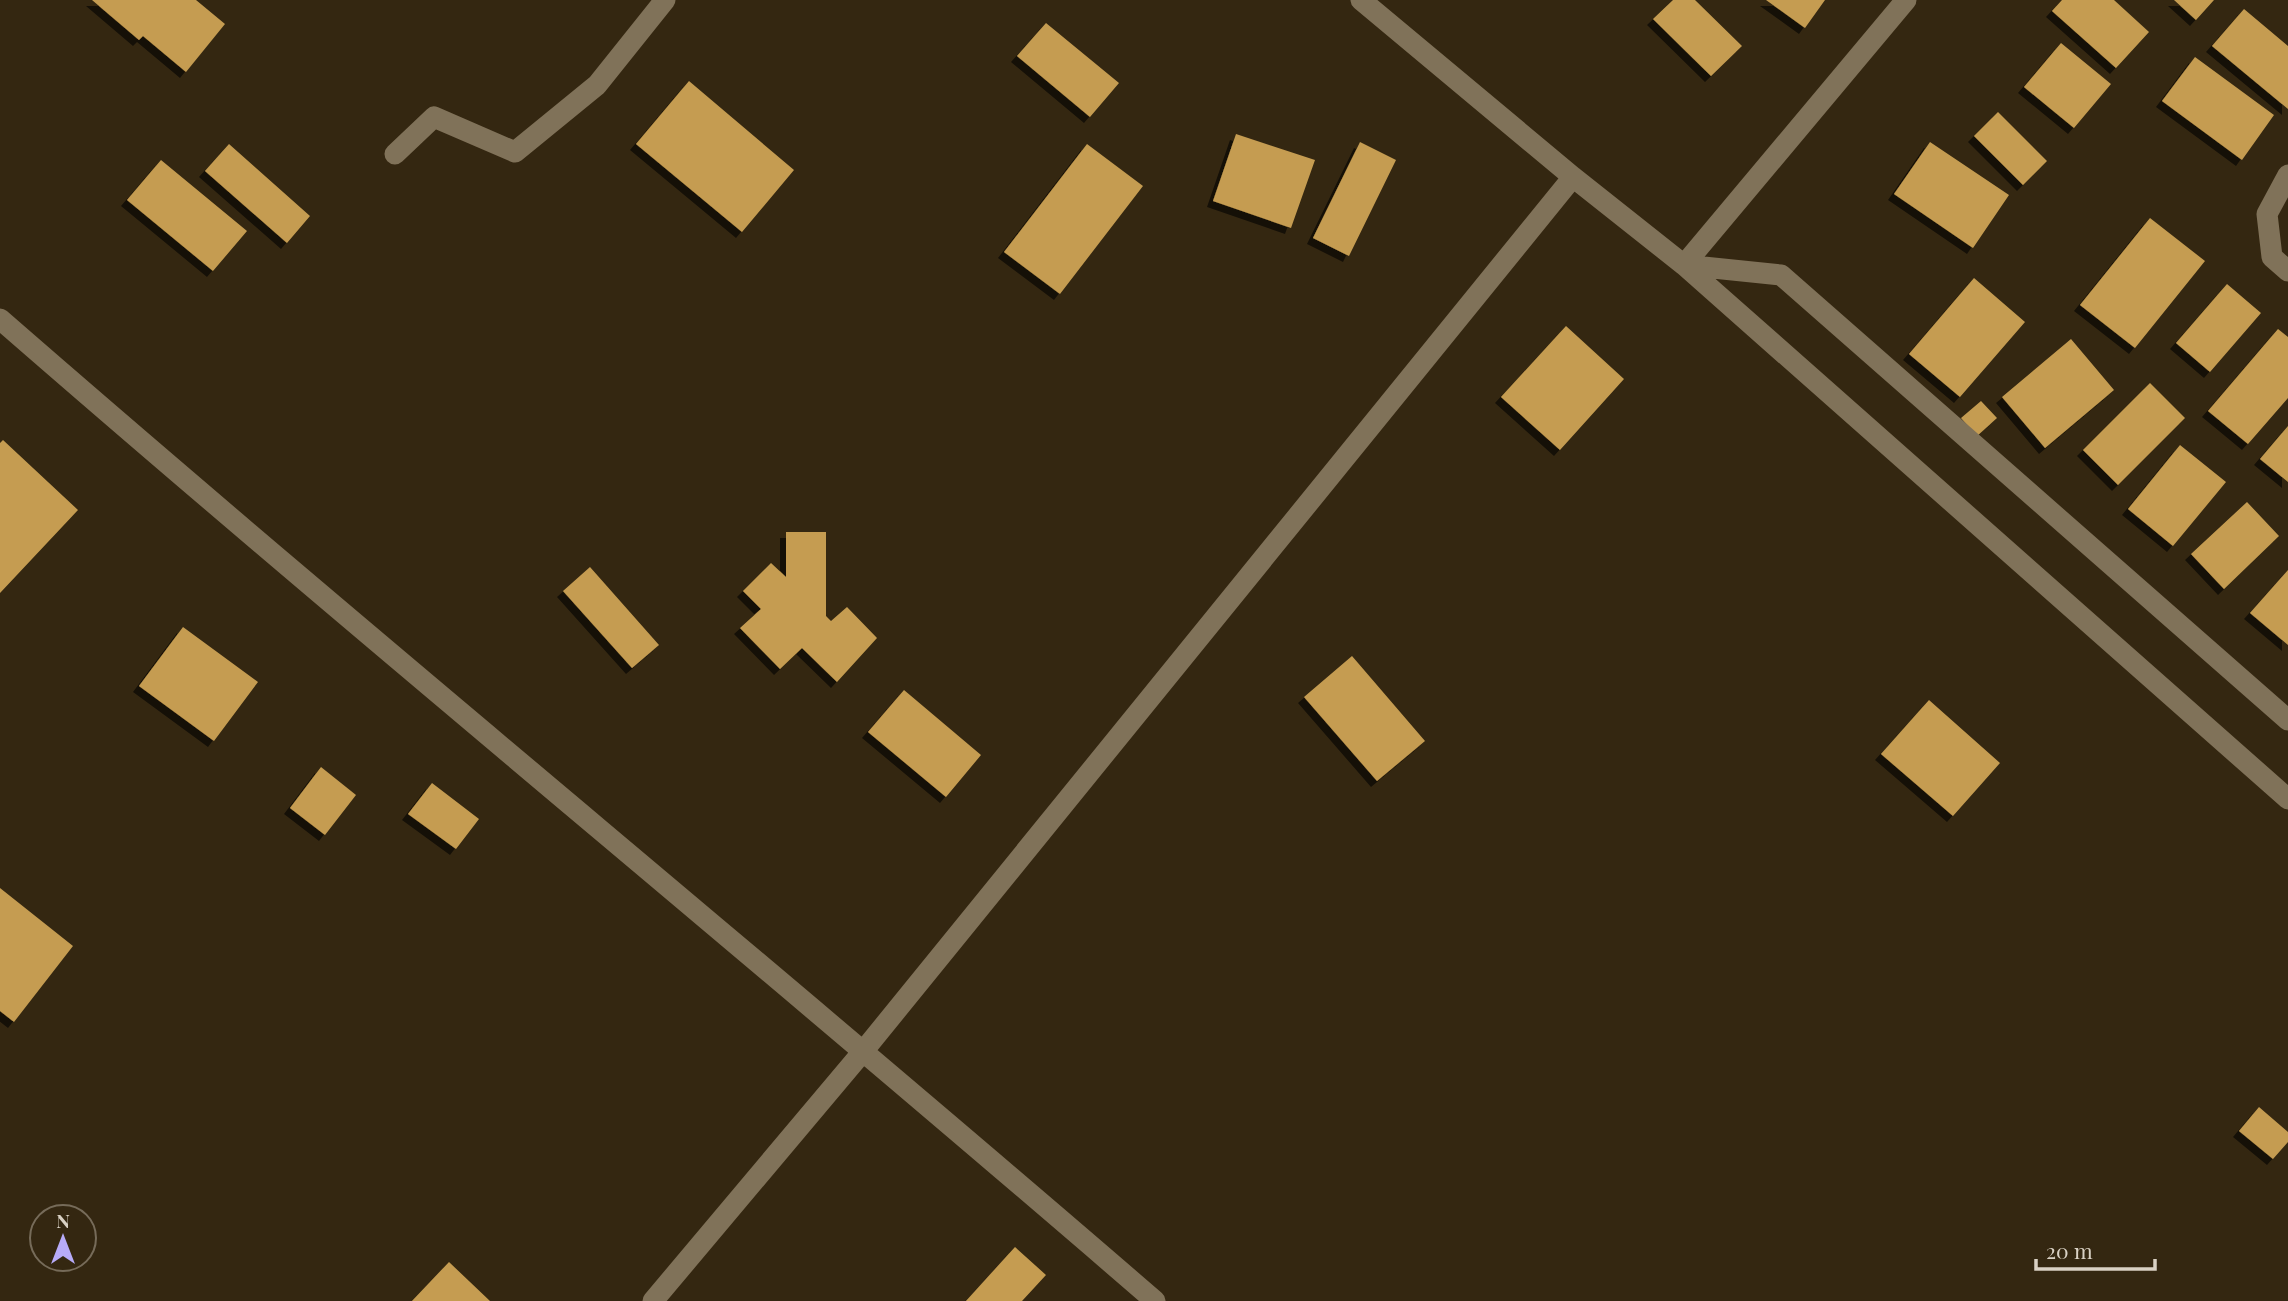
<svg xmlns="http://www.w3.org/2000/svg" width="2288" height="1301" viewBox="0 0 2288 1301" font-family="'Playfair Display',serif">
	<defs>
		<filter id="shadow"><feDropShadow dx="-6" dy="6" stdDeviation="0" flood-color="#0009"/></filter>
	</defs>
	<rect width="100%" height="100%" fill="#342711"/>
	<!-- building -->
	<path fill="#c59c51" filter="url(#shadow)" d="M92 0H196L225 24 186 72 143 36 139 40Z
		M1673 0H1695L1742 46 1711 76 1653 19Z
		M1766 0H1825L1805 28Z
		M2062 0H2114L2149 32 2116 68 2052 11Z
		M2174 0H2214L2196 20Z
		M2244 9 2288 46V109L2212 46Z
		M1046 23 1119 83 1090 117 1017 56Z
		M2061 43 2111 84 2074 128 2024 87Z
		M2195 57 2274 115 2242 160 2162 101Z
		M689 81 794 170 742 232 636 144Z
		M1998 112 2047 161 2023 185 1974 136Z
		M1236 134 1315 160 1291 228 1213 201Z
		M1360 142 1396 160 1349 256 1313 238Z
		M1930 142 2009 195 1973 248 1894 194Z
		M229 144 310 216 287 243 205 171Z
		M1087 144 1143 186 1060 294 1004 252Z
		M161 160 247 231 213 271 127 200Z
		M2150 218 2205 261 2135 348 2080 305Z
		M1974 278 2025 322 1960 397 1909 354Z
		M2227 284 2261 313 2210 372 2176 343Z
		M1566 326 1624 379 1560 450 1501 397Z
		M2278 329 2288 337V398L2248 444 2208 411Z
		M2071 339 2114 390 2045 448 2002 397Z
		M2150 383 2185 418 2118 485 2083 450Z
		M1981 401 1997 418 1977 436 1961 418Z
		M2288 426V482L2260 459Z
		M3 440 78 510 0 593V443Z
		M2180 445 2226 482 2173 546 2128 509Z
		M2247 502 2279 536 2224 589 2191 554Z
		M786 532H826V616L831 621 847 607 877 638 837 682 802 648 780 669 740 628 761 609 743 591 771 563 786 577Z
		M590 567 659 645 632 668 563 591Z
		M2288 570V645L2250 613Z
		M183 627 258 682 214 741 139 686Z
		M1352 656 1425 741 1377 781 1304 697Z
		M904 690 981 755 946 797 868 732Z
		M1929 700 2000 763 1953 816 1881 754Z
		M321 767 356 795 325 835 290 808Z
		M432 783 479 819 456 849 408 814Z
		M0 888 73 946 14 1022 0 1011Z
		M2259 1107 2288 1132V1142L2273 1159 2239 1131Z
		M1015 1247 1046 1275 1022 1301H966Z
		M449 1262 490 1301H412Z"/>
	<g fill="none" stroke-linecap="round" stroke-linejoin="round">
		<!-- minor -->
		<path stroke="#807259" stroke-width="21" d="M1361 0 1573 177 1684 265 2288 799
			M395 154 434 117 515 152 597 85 665 0
			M2288 175 2267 214 2272 257 2288 271
			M1684 265 1781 275 2288 720
			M1684 265 1906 0
			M0 319C381 651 773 970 1155 1301
			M653 1301 865 1049 1573 177"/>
	</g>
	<!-- north arrow -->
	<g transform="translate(63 1238)"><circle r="33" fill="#342711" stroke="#766b59" stroke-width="2"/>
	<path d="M0-5L12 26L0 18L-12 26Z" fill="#b7abf8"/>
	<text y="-10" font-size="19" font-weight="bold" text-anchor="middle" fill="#d9d1c4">N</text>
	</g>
	<!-- scale -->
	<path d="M2036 1259v10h119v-10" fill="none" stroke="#d9d1c4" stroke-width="3.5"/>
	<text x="2046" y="1259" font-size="21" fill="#d9d1c4" stroke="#342711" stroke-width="5" paint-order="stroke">20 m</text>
</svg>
